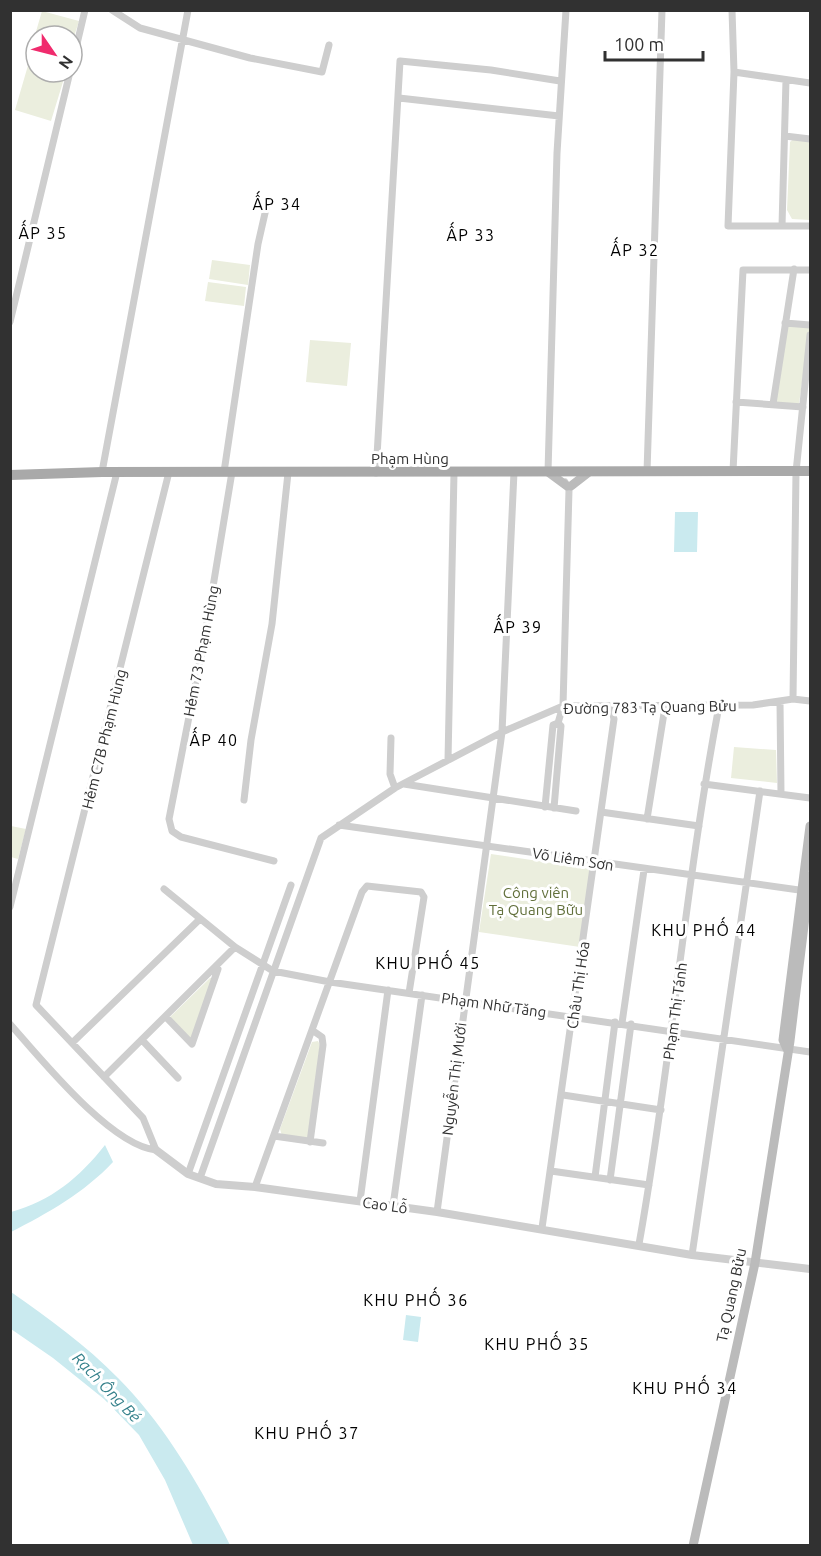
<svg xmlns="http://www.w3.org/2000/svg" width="821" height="1556" viewBox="0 0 821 1556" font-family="Ubuntu,sans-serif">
	<rect width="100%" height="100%" fill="#fff"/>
	<!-- green -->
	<path fill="#ebeede" d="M42 11 79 21 72 43V36H36V61L28 59Z
		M29 62 36 63V72H66L51 121 15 110Z
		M793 139 810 142V220L792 219 787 210 790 142Z
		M212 260 250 265 248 285 209 279Z
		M208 282 246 287 244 306 205 301Z
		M786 325H810L799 404 775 405Z
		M310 340 351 343 347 386 306 382Z
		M734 747 776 750 777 783 731 778Z
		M11 826 26 829 18 859 11 857Z
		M491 854 592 869 580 947 479 932Z
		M210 978H213L191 1042 170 1017Z
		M318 1041 320 1045 308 1139 282 1136 280 1129 312 1042Z"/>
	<!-- water -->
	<path fill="#caeaef" d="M675 512H698L697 552H674Z
		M105 1145 113 1162C84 1193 48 1213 11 1232V1212C51 1201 79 1178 105 1145Z
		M11 1292C48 1318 86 1345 118 1378 165 1425 200 1486 230 1545H193L165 1480 139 1435 104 1399 53 1358 11 1329Z
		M406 1315 421 1317 418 1342 403 1340Z"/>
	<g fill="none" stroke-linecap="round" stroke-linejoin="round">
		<!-- minor -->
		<path stroke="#cecece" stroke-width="7" d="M112 10 140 28 250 58 322 72 329 45
			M732 10 734 72 728 226H810
			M72 65 85 10
			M734 72 810 83
			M399 98 559 116
			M785 136 810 139
			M782 226 786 80
			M10 322 70 72
			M785 323 810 325
			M736 402 803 407
			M773 404 794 269
			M733 471 743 270H810
			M102 472 188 10
			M224 472 258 244 268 200
			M232 472 205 635 169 819 172 831 181 837 274 861
			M548 472 557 153 566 10
			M647 472 662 10
			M376 473 400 61 491 70 560 81
			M793 699 796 472 810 335
			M780 701 781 794
			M391 738 390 774 395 788
			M448 760 454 473
			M404 784 576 811
			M704 784 810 798
			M244 800 251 740 272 624 288 473
			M545 807 553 725 558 723 563 706 569 490 565 482
			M554 808 561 726 558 723
			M601 812 699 826
			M647 819 665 707
			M339 825 806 891
			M164 889 235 947 273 971 330 982 810 1052
			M10 907 117 472
			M166 1017 192 1044 218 969
			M622 1023 644 870
			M10 1024C41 1059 111 1146 156 1150L143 1118 36 1005 169 472
			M142 1040 178 1078
			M72 1043 200 919
			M104 1077 235 947
			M563 1095 661 1110
			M274 1136 323 1143
			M310 1142 323 1045 322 1037 312 1030
			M551 1171 649 1185
			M188 1174 291 885
			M595 1177 615 1022
			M200 1178 321 838 395 788 502 732 563 706 753 705 793 699 810 701
			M610 1180 631 1024
			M255 1187 362 892 367 886 421 892 424 897 409 993
			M360 1201 388 990
			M393 1206 422 995
			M437 1212 502 732 514 472
			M542 1228 614 719 611 707
			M639 1244C671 1066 685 884 719 706
			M692 1255 760 791"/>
		<!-- tertiary -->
		<path stroke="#cecece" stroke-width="8" d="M156 1150 188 1174 216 1184 255 1187 437 1212 692 1255 810 1269"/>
		<!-- secondary -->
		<path stroke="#bbb" stroke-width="9" d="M548 472 567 486
			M571 486 589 472
			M787 1049 783 1040 810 826
			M693 1546 755 1263 790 1041 810 876"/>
		<!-- primary -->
		<path stroke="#a9a9a9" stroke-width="10" d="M10 475 102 472 810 471"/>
	</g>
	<g text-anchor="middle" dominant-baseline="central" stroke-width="6" stroke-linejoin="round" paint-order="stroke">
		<!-- street labels -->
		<g font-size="15" fill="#313131" stroke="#fff">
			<text x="410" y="458">Phạm Hùng</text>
			<text transform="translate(201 651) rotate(-79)">Hẻm 73 Phạm Hùng</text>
			<text transform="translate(650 707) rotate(-1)">Đường 783 Tạ Quang Bửu</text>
			<text transform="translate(104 739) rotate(-76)">Hẻm C7B Phạm Hùng</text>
			<text transform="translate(573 859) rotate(9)">Võ Liêm Sơn</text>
			<text transform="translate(578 985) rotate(-82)">Châu Thị Hóa</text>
			<text transform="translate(494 1005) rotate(8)">Phạm Nhữ Tăng</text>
			<text transform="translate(675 1011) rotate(-82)">Phạm Thị Tánh</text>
			<text transform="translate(454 1079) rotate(-83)">Nguyễn Thị Mười</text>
			<text transform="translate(385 1205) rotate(8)">Cao Lỗ</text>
			<text transform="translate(731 1295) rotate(-78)">Tạ Quang Bửu</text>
		</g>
		<!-- park labels -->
		<g font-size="15" fill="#62703b" stroke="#fff">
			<text x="536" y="892">Công viên<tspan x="536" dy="17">Tạ Quang Bữu</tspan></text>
		</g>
		<!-- neighbourhood labels -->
		<g font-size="16" letter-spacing="1.5" fill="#000" stroke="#fff">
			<text x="277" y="204">ẤP 34</text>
			<text x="43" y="233">ẤP 35</text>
			<text x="471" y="235">ẤP 33</text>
			<text x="635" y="250">ẤP 32</text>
			<text x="518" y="627">ẤP 39</text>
			<text x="214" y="740">ẤP 40</text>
			<text x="704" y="930">KHU PHỐ 44</text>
			<text x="428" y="963">KHU PHỐ 45</text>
			<text x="416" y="1300">KHU PHỐ 36</text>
			<text x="537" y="1344">KHU PHỐ 35</text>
			<text x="685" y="1388">KHU PHỐ 34</text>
			<text x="307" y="1433">KHU PHỐ 37</text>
		</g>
		<!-- water labels -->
		<g font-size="16" font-style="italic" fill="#35818b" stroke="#fff">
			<text transform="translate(107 1387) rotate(46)">Rạch Ông Bé</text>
		</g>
	</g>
	<!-- border -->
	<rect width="821" height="1556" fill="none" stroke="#313131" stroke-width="24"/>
	<!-- north arrow -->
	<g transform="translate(54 54) rotate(125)"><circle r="28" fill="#ffffff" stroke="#adadad" stroke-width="1.5"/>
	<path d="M0-4.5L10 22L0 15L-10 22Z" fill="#f02b6d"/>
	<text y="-9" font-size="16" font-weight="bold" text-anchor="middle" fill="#313131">N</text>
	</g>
	<!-- scale -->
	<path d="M605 51v9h98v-9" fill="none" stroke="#313131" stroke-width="3"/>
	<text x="614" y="51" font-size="18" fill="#313131" stroke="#ffffff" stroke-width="4.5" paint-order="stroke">100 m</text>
</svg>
